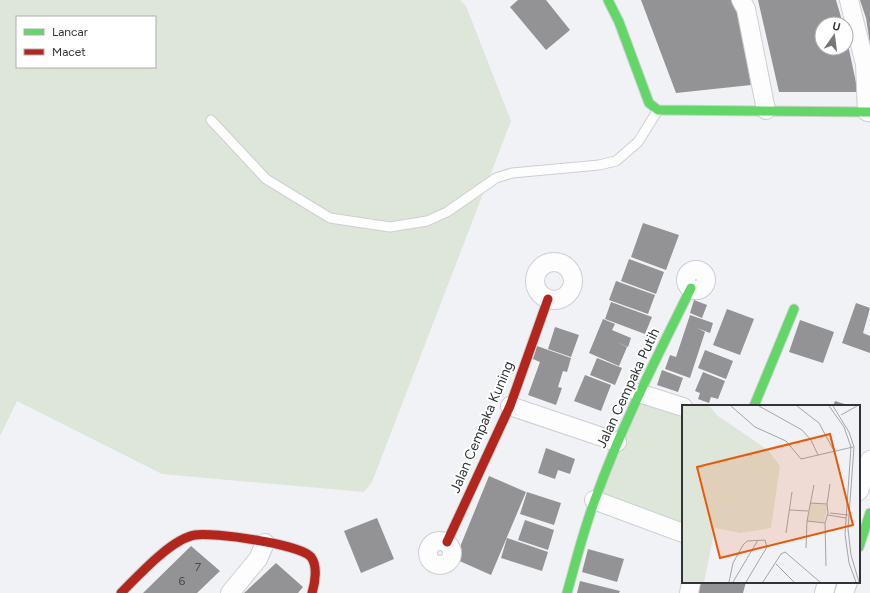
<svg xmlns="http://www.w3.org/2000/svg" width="870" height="593" viewBox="0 0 870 593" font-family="Figtree,sans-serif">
	<rect width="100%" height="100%" fill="#f0f2f6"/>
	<!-- green -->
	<path fill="#dee6d9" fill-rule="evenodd" d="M0 0H460L466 6 511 121 372 482 364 492 162 474 17 401 0 436ZM17 17H155V67H17Z
		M640 393 683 410V529L596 499Z"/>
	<!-- building -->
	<path fill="#939294" d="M518 0H546L570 30 546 50 510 7Z
		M641 0H732L738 10 751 85 676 93Z
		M758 0H836L843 24H822V48H846L847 40 858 92H779Z
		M860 0H870V44L866 18Z
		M643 223 679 235 666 270 631 257Z
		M629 259 664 272 656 294 621 281Z
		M616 281 655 295 648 314 609 300Z
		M694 300 707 305 702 318 690 313Z
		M611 302 652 317 645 334 605 319Z
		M856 303 870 308 863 333 870 336V353L842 343Z
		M727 309 754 319 740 355 713 345Z
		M690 315 713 323 710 333 697 328 705 332 690 378 665 369 670 355 676 357Z
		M603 319 615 324 612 330 631 338 628 347 616 342 627 347 619 366 589 353Z
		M800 320 834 332 823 363 789 352Z
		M555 327 579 335 571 357 548 349Z
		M537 346 571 358 567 372 563 371 558 387 562 388 556 405 528 395 540 362 533 359Z
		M705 350 733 361 726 379 698 368Z
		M597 358 622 368 615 385 590 375Z
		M662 370 683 378 678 392 657 385Z
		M703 372 725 381 718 399 711 397 709 403 698 399 700 393 695 391Z
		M585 375 611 385 601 411 574 401Z
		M835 401 851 406H833Z
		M546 448 575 459 570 474 558 470 555 479 538 473Z
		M489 476 526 492 491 575 455 559Z
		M527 492 561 503 554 525 520 514Z
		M377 518 394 559 361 573 344 531Z
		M525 520 554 530 548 550 518 540Z
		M507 538 548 552 542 571 501 558Z
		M191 546 220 571 197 593H143Z
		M588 549 624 559 617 582 582 572Z
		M276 563 303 587 298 593H244Z
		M580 581 620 591 619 593H577Z
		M701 582H746L743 593H698Z"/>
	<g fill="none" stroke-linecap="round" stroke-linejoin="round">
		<!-- lane casing -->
		<g stroke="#cdcfd2" stroke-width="11">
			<path id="lane" d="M211 120 266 179 330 218 390 227 427 221 447 212 496 178 512 173 599 165 616 161 638 142 658 110"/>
		</g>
		<!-- street casing -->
		<g stroke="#cdcfd2" stroke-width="20">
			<path id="street" d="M741 0 746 9 766 110
				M849 0 865 64 867 112
				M535 281a19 19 0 1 1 38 0a19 19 0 1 1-38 0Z
				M686 280a10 10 0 1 1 20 0a10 10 0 1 1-20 0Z
				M639 393 683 407
				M510 406 617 442
				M859 491 870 460
				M594 500 683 533
				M428 553a12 12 0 1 1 24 0a12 12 0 1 1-24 0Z
				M230 593 258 559 265 543
				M689 593 691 582
				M824 593 827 582
				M844 593 848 582"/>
		</g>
		<!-- fast casing -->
		<g stroke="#cdcfd2" stroke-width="11">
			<path id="fast" d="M608 0 619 22 649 103 658 110 870 112
				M754 406 794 309
				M859 547 870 513
				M567 593C576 561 584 528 596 497 622 425 657 357 691 288"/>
		</g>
		<!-- jam casing -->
		<g stroke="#cdcfd2" stroke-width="11">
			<path id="jam" d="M447 542 510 406 548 299
				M121 593C138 576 171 539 195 535 213 532 300 544 311 557 318 566 315 583 312 593"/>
		</g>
		<!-- lane -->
		<use href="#lane" stroke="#fdfdfe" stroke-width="9"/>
		<!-- street -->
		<use href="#street" stroke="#fdfdfe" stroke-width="18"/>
		<!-- fast -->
		<use href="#fast" stroke="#63d668" stroke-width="9"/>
		<!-- jam -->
		<use href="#jam" stroke="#b3261e" stroke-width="9"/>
	</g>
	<g text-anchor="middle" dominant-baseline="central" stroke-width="4" stroke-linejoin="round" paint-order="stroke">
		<!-- number labels -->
		<g font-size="12" fill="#4a4b4e">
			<text x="198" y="567">7</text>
			<text x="182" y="581">6</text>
		</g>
		<!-- street labels -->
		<g font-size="14" fill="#323336" stroke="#fefffe">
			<text transform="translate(628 388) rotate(-65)">Jalan Cempaka Putih</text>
			<text transform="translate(482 427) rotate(-67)">Jalan Cempaka Kuning</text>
		</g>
	</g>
	<!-- overview -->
	<g transform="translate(682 405)">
		<rect width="178" height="178" fill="#f0f2f6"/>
		<path d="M0 1H27L36 11 86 45 98 61 89 123 58 128 33 123 22 177H0ZM128 98 146 100 142 117 125 116Z" fill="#dee6d9"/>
		<path fill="none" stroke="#a4a6a9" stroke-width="1" d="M49 1 73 22 104 36 119 54 171 42M77 1 120 25 129 35 136 50M115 1 137 18 152 46M147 1 162 22 169 42 163 129 167 158 174 177M151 1 167 27 172 42 166 124 169 150 177 177M159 10 175 1M128 98 145 99M108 105 126 106M148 108 166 110M146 110 164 113M125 116 143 118M104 128 110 87M124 143 125 116 132 80M94 159 112 177M144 161 143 118 146 108 145 99 148 79M47 177 51 158 61 140 65 136 83 135 85 142 64 177M51 177 76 135M81 177 99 149 103 147 138 177"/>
		<path fill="#e8590c" fill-opacity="0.15" stroke="#e8590c" stroke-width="2" d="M148 29 171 120 38 153 15 62Z"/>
		<rect width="178" height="178" fill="none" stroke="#323336" stroke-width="2"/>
	</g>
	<!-- legend -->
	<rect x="16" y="16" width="140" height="52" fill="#fefffe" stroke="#acadae"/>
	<rect x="24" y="29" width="20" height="6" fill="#63d668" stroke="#acadae"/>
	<text x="52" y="36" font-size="12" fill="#323336">Lancar</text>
	<rect x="24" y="49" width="20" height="6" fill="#b3261e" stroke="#acadae"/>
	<text x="52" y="56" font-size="12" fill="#323336">Macet</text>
	<!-- north arrow -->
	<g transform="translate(834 36) rotate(14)"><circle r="19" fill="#fefffe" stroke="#acadae"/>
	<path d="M0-3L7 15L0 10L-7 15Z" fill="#747679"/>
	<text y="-6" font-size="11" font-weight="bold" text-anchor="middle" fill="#323336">U</text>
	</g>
</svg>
